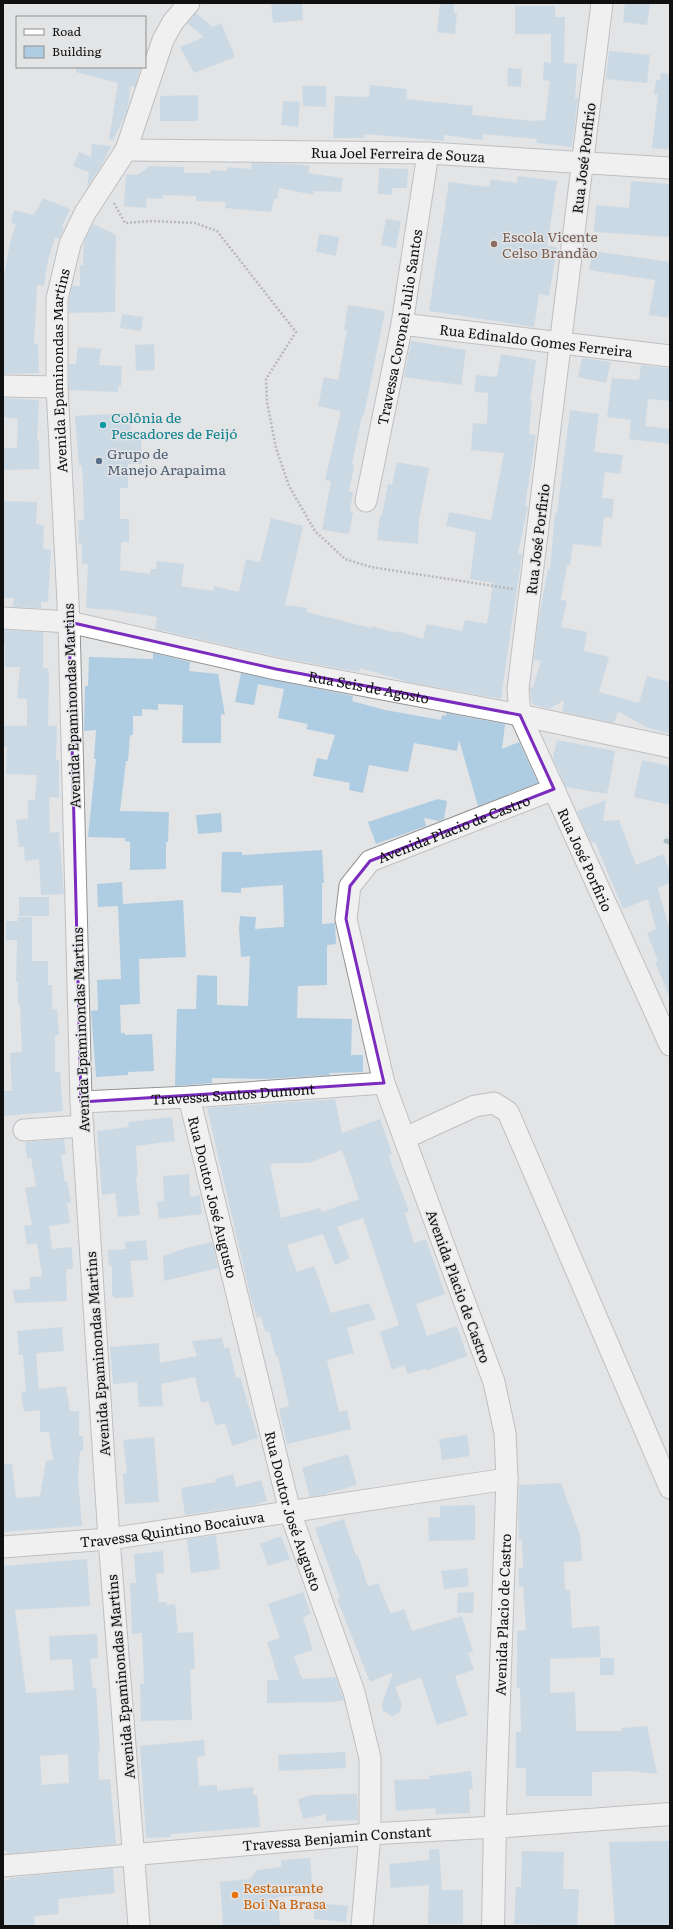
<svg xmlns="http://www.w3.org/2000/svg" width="673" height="1929" viewBox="0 0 673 1929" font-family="Literata,serif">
	<rect width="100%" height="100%" fill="#e3e4e5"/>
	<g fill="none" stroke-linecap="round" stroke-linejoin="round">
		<!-- stream -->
		<path stroke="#6e969d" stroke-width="5" d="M666 841 670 842"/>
	</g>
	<!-- building -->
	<path fill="#aecce2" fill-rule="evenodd" d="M271 3H302L303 20 273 23Z
		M440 3H454V13H457L455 34 437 32Z
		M625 3H650L647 25 623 22Z
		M515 6H555V17H565L564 63 577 64 575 98H578L572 147 536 143 537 139 483 134V140L444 135V141L365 134 364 138H333L335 96 369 97 370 85 407 89 406 99 473 106 472 115 532 121 545 120 550 81 543 80 544 62 551 63V34H515Z
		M196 13 213 27 221 23 235 57 194 73 180 47 204 37 187 23Z
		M609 51 650 55 647 83 606 79Z
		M76 67H141L135 87 131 86 127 111 113 140 109 139 118 83 76 72Z
		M508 68 522 69 521 87 507 86Z
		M661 73 670 74V150L652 148 658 95 654 94 656 80H660Z
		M302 86H326V107L303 106Z
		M198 95V121H160V96Z
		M283 101 300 102 298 127 281 125Z
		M92 144 111 146 101 166 87 188 89 172 73 166 79 152 91 157Z
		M252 163 295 164 310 166 308 173 343 178 341 192 314 191V195L279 188 277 199H274L271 212 225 208 226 202 196 201V196L163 195V199L147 198 146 208 124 206 126 174 137 175 150 166 184 167V173H211V170L227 171V167L251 169Z
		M379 168 408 169 407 188H392V195L378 194Z
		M518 176 557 181 547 246 557 247 549 296 539 294 534 327 429 311 449 182 489 187 491 179 517 183Z
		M631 181 670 184V237L594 232 596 205 629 208Z
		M43 198 70 209 62 226 64 227 59 239 55 238 48 260 44 286 37 285 34 344H38L39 373 3 374V281L10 243 16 224 11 223 14 210 34 215Z
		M386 219 401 221 396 248 381 245Z
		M93 224 116 235 115 312 69 313V300L72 286H80V265H83L84 242Z
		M319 234 339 237 336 256 316 252Z
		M593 251 670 262V318L649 315 655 280 589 270Z
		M348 305 385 311 364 415H362L352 464 354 465 349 492H353L350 511 353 512 349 534 322 530 331 481 325 480 341 411 318 406 324 377 338 380 347 330H344Z
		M122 314 143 317 141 331 120 328Z
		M411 341 466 350 461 385 404 377Z
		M154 344 155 370 136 371 135 345Z
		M78 347 101 349 99 365 122 366 121 386H118V392L69 390V364H76Z
		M501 354 536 360 530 401H532L529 434 536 435 525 506H528L518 553 522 554 501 699 408 682 360 668 359 672 278 657 155 629 157 617 113 610 86 608 88 564H82V543L79 544 78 520H84L83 488 82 465 79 466 75 416 130 413 131 439 141 438 142 464H128V488H120V519H129V542H121L120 570 150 574 151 569H156L157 561 184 564 181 586 213 591 214 586 239 592 246 559 260 562 271 518 303 526 285 605 307 608V612L371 628 372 626 396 633 397 631 423 639 427 624 462 631 465 620 487 624 493 583 470 579 476 532 446 526 449 512 491 520 504 453 471 450 473 423 487 424 488 393 474 392 476 375 497 377Z
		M582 358 611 362 606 383 578 377Z
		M641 365 669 368 670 401 648 399 645 426 670 429V444L629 439 631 420 607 417 612 378 639 380Z
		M3 398 39 400 37 441H39V469L3 470V448H17L18 419 3 417Z
		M570 410 599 414 594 452 623 455 620 474 605 472 602 498 614 499 612 518 604 517 601 547 573 544 570 565H567L561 600 567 601 561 627 587 632 584 651 609 657 599 692 639 703 647 676 670 682V734L646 727 618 711 614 723 562 712 564 700 550 709 538 706 533 704 531 698 530 688 533 687 541 661 534 660 538 622 548 569H550L555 513H557Z
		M397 462 429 468 419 520 418 544 377 540 380 515H382L388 484 392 485Z
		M3 501 37 502 36 524 44 525 43 549 51 550 48 602H41V608L13 607 14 598H3Z
		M3 630 43 632V668H48L49 678 48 726H57L56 760H59V798L49 797 50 833 59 832 64 894 41 895 39 859 25 861 24 847H19L16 820 28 819V800H35L37 775 6 774 7 747H3V726H27V699L17 698 20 667H5V645H3Z
		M153 653 190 662 189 671 218 674 225 715 221 714V743H182L183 705 158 704V710L142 709V716H133V735H130L128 761H126L120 811 169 812 168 842H166V869L130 870V842L125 841V838L88 837 96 759H94L96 730 84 731 85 686H88L89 657 153 659Z
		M241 673 353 696 352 701 385 710 441 720 442 715 446 716V713L505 724 502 749 519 742 538 783 478 806 459 740 457 751 414 743 408 772 369 765 363 793 349 790 350 783 313 776 317 758 327 760 335 735 306 729 308 724 278 718 284 689 258 684 254 705 235 702Z
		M557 740 615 751 608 791 606 790 608 794 566 787 553 758Z
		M642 760 670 766V805L634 797Z
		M438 799 447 801 444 819 439 821 424 818 426 826 376 844 368 822Z
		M606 800 603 821 619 820 636 865 663 854 670 871V883L658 888 668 924H670V998L655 962 658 961 647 933 656 929 648 899 623 909 595 842 591 843 577 811Z
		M221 813 222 832 198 834 196 815Z
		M322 850 324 883H322V924L335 923 336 944 327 945V985L298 986 297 1018 352 1019 351 1055H363V1072L329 1073 330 1075 267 1079 212 1078V1083L175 1086 177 1009H196L197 975 217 976V1005L248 1006 250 956 241 957 239 929 240 916 256 917 255 929 284 927 283 885 241 888V893L221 892 222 852H242V855Z
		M122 882 123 904 183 900 186 957 139 959 140 1004 120 1005 121 1033H125V1035L152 1034 154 1071 128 1072V1075L96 1077 91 1011 98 1010 97 980 121 979 118 906 98 907 97 884Z
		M19 897H49V916H19Z
		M18 917H32V961H48V985H52V1010L57 1009 59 1035H55V1072H60L63 1111 3 1116V1091H12L10 1053 22 1052 20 1005H18V982H16L17 940H6V921H18Z
		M335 1099 342 1133 380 1119 392 1154 389 1155 391 1163 409 1211 405 1213 414 1243 426 1239 445 1294 416 1304 427 1336 457 1326 467 1356 426 1371 425 1369 408 1374 404 1365 392 1370 380 1332 399 1325 363 1218 337 1227 350 1258 335 1265 323 1234 287 1245 297 1272 314 1266 331 1313 369 1303 376 1319 347 1328 354 1353 327 1360 339 1412 347 1410 351 1429 287 1444 279 1409 289 1406 278 1357H276L269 1331 265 1332 261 1316 257 1318 251 1299 207 1108ZM342 1150 359 1199 322 1212 320 1208 281 1218 270 1165 273 1164V1163H309Z
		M172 1117 175 1141 136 1146 138 1177H136L140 1215 118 1217 115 1193 102 1195 97 1131 129 1127 128 1122Z
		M64 1139 66 1154 61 1155 65 1182 67 1181 71 1203H67L70 1223 49 1226 52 1249 72 1247 73 1269H66L67 1301 15 1303 13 1290 30 1289V1277L42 1276 37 1243 27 1245 24 1226 32 1225 25 1188 36 1186 31 1158 27 1159 25 1142Z
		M189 1174 190 1197 200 1195 202 1214 159 1219 157 1202 164 1201 163 1176Z
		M146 1240 148 1260 130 1261 134 1297 114 1298V1296H112V1266H109L108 1250 126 1249 125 1242Z
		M212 1242 218 1268 164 1281 163 1256 189 1247Z
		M62 1327 64 1351 36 1353 39 1389 66 1386 70 1411H79V1436H83V1451H80L78 1478 82 1526 3 1532V1464H12L16 1498 40 1496 46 1461 53 1460 49 1432H40V1410L24 1412 21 1392 26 1391 23 1355H19L17 1331Z
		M222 1338 224 1348 229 1347 236 1378 240 1377 258 1438 232 1446 225 1423 216 1426 208 1401 201 1403 195 1377 161 1384 163 1406 139 1407 137 1382 113 1384 110 1347 159 1343 160 1363 197 1356 192 1341Z
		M467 1435 470 1456 442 1460 439 1439Z
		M154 1437 159 1502 125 1504 123 1474 127 1473 123 1440Z
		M348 1454 357 1485 325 1494 310 1497 302 1468Z
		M233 1474 236 1487 261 1480 267 1501 254 1505 185 1515 181 1488 216 1482 215 1479Z
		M561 1483 580 1535 582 1561 564 1562 565 1590H570L572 1628 599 1626 601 1657 550 1659V1693L575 1692 576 1731H622V1728L647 1726 657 1774 631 1771 592 1772V1796H526V1768H516V1732H521L520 1688H517V1631L526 1630 523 1586 519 1587 518 1569 523 1568 522 1539 519 1540 518 1516 519 1485Z
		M475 1505V1540L429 1541 428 1518 440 1517V1506Z
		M344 1519 356 1556 358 1555 368 1587 378 1583 391 1614 404 1609 412 1631 462 1616 473 1652 468 1653 474 1670 455 1676 468 1715 437 1725 421 1677 395 1687 402 1704 399 1713 392 1716 383 1711 382 1704 393 1672 370 1682 337 1599 340 1598 315 1528Z
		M216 1535 220 1569 191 1573 187 1539Z
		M281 1536 290 1559 268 1566 260 1544Z
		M163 1551 164 1573 156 1574 159 1602H166L167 1605 175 1604 178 1633 193 1632 195 1669H190L192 1720 141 1721 140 1684H144L142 1633 132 1634 130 1583H136L134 1554Z
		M87 1559 90 1606 15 1610 26 1693 74 1690 72 1659 50 1660 49 1636 97 1634 98 1658 90 1659 93 1688H96L100 1751 98 1752 99 1780 110 1779 116 1844 7 1854 6 1851H3V1566ZM68 1754 69 1783 42 1785 40 1756Z
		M467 1568 469 1586 444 1589 441 1571Z
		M303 1592 311 1614 303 1617 313 1650 294 1656 302 1679 336 1677 344 1700 331 1702 267 1703V1680H279L267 1642 280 1638 268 1604Z
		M474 1592 473 1613H457L458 1593Z
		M600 1658H614V1675H600Z
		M204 1740 205 1756 197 1757 199 1786 217 1785V1791L253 1787V1795H257L260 1827 171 1834V1837L146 1838 140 1746Z
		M345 1752 346 1768 279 1771 278 1755Z
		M471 1771 473 1789H469L470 1813 436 1814 435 1808 396 1811 394 1780 430 1779 429 1776Z
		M357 1794 358 1820 326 1821V1814L303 1819 298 1799 312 1795Z
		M670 1841V1926H615L609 1842Z
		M439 1849 442 1890H463V1924H428L429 1885 391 1888 389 1864 429 1860V1850Z
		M522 1851 564 1852 563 1889H579L577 1926 514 1924 516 1887H521Z
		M310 1858 313 1895 278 1897 280 1926H223L220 1882 250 1879 257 1870 281 1867V1860Z
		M113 1868 115 1893 58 1899 59 1914 34 1916 35 1926H3V1881L9 1880V1878Z
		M315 1903 348 1906 346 1922 314 1919Z"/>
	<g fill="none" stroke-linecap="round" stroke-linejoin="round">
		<!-- minor casing -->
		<g stroke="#929394" stroke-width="23">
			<g id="minor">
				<path id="s1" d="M602 3 518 689 520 715 670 1045"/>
				<path id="s2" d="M126 150 428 153 670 168"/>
				<path id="s3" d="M402 324 670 356"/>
				<path d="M3 386 57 387"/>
				<path id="s4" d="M366 501 402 324 428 153"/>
				<path id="s5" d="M3 618 69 622 276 669 520 715 670 747"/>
				<path id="s6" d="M189 1097 290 1512 354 1692 370 1758V1834L362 1926"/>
				<path id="s7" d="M81 1102 189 1097 384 1083"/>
				<path d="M24 1130 83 1126"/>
				<path d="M405 1138 475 1106 494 1103 508 1112 670 1488"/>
				<path id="s8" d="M3 1547 109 1539 507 1479"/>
				<path id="s9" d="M3 1866 370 1834 495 1827 507 1479 505 1433 494 1382 384 1083 346 919 350 886 370 861 554 789"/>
				<path id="s10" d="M139 1926 109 1539 81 1102 69 622 57 387V299L70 244 85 213 126 150 163 40 173 22 189 3"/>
			</g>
		</g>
		<!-- major casing -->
		<g stroke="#929394" stroke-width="24">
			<path id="major" d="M493 1926 495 1827 670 1814"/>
		</g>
		<!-- path -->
		<path stroke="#848586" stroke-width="2.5" stroke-dasharray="2 2" stroke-linecap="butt" d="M114 203 125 223 152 221 195 223 217 231 296 332 266 379 267 402 276 448 289 486 315 531 345 559 371 567 513 589"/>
		<!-- minor -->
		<use href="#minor" stroke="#fff" stroke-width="21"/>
		<!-- major -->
		<use href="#major" stroke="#fff" stroke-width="22"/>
	</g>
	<!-- marked area -->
	<path d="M0 0H673V1929H0ZM69 622 276 669 520 715 554 789 370 861 350 886 346 919 384 1083 81 1102Z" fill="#e3e4e5" fill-opacity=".55" fill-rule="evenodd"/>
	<path fill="none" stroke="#7b2cbf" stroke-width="3" stroke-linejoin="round" d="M69 622 276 669 520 715 554 789 370 861 350 886 346 919 384 1083 81 1102Z"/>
	<!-- markers -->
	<circle fill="#8d6e63" stroke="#e3e4e5" stroke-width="1.5" cx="494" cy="244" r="4"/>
	<circle fill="#0f9aa8" stroke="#e3e4e5" stroke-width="1.5" cx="103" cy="425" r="4"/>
	<circle fill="#5c6f8a" stroke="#e3e4e5" stroke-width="1.5" cx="99" cy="461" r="4"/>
	<circle fill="#e8710a" stroke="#e3e4e5" stroke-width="1.5" cx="235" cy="1895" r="4"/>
	<g text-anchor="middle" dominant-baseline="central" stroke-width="3" stroke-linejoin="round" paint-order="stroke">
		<!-- street labels -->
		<g font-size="14" fill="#101011" stroke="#e3e4e5">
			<text stroke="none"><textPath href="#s2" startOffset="272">Rua Joel Ferreira de Souza</textPath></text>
			<text transform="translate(583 158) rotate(-83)">Rua José Porfirio</text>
			<text stroke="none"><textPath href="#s4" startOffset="177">Travessa Coronel Julio Santos</textPath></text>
			<text stroke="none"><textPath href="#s3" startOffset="135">Rua Edinaldo Gomes Ferreira</textPath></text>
			<text stroke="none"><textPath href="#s10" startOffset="1558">Avenida Epaminondas Martins</textPath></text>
			<text transform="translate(537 539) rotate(-83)">Rua José Porfirio</text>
			<text stroke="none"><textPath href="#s5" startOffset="373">Rua Seis de Agosto</textPath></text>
			<text transform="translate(71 706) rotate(-92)">Avenida Epaminondas Martins</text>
			<text stroke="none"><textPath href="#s9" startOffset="1582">Avenida Placio de Castro</textPath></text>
			<text stroke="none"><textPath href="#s1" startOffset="876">Rua José Porfirio</textPath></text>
			<text transform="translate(80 1030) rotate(-92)">Avenida Epaminondas Martins</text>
			<text stroke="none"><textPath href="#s7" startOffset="152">Travessa Santos Dumont</textPath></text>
			<text stroke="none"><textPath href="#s6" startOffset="103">Rua Doutor José Augusto</textPath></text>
			<text transform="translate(459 1286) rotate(70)">Avenida Placio de Castro</text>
			<text transform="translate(97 1354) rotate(-94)">Avenida Epaminondas Martins</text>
			<text stroke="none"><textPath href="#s6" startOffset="427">Rua Doutor José Augusto</textPath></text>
			<text stroke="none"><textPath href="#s8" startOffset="170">Travessa Quintino Bocaiuva</textPath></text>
			<text stroke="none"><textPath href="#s9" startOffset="706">Avenida Placio de Castro</textPath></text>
			<text transform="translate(120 1677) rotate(-95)">Avenida Epaminondas Martins</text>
			<text stroke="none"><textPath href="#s9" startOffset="335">Travessa Benjamin Constant</textPath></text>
		</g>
		<!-- education labels -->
		<g font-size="14" fill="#785e54" stroke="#e3e4e5" text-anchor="start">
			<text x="502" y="236">Escola Vicente<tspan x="502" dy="16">Celso Brandão</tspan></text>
		</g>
		<!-- culture labels -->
		<g font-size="14" fill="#0d838f" stroke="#e3e4e5" text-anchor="start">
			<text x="111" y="417">Colônia de<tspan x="111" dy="16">Pescadores de Feijó</tspan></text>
		</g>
		<!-- service labels -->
		<g font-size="14" fill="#4e5e75" stroke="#e3e4e5" text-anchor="start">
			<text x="107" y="453">Grupo de<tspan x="107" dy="16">Manejo Arapaima</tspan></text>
		</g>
		<!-- food labels -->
		<g font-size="14" fill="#c56008" stroke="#e3e4e5" text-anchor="start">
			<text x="243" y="1887">Restaurante<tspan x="243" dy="16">Boi Na Brasa</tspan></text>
		</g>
	</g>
	<!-- border -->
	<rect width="673" height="1929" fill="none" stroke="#101011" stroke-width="8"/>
	<!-- legend -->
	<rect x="16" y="16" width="130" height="52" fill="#e3e4e5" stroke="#8f8f90"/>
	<rect x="24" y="29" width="20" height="6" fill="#ffffff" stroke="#8f8f90"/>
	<text x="52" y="36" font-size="12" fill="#101011">Road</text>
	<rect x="24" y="46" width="20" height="12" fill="#aecce2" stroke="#8f8f90"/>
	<text x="52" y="56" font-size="12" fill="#101011">Building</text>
</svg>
